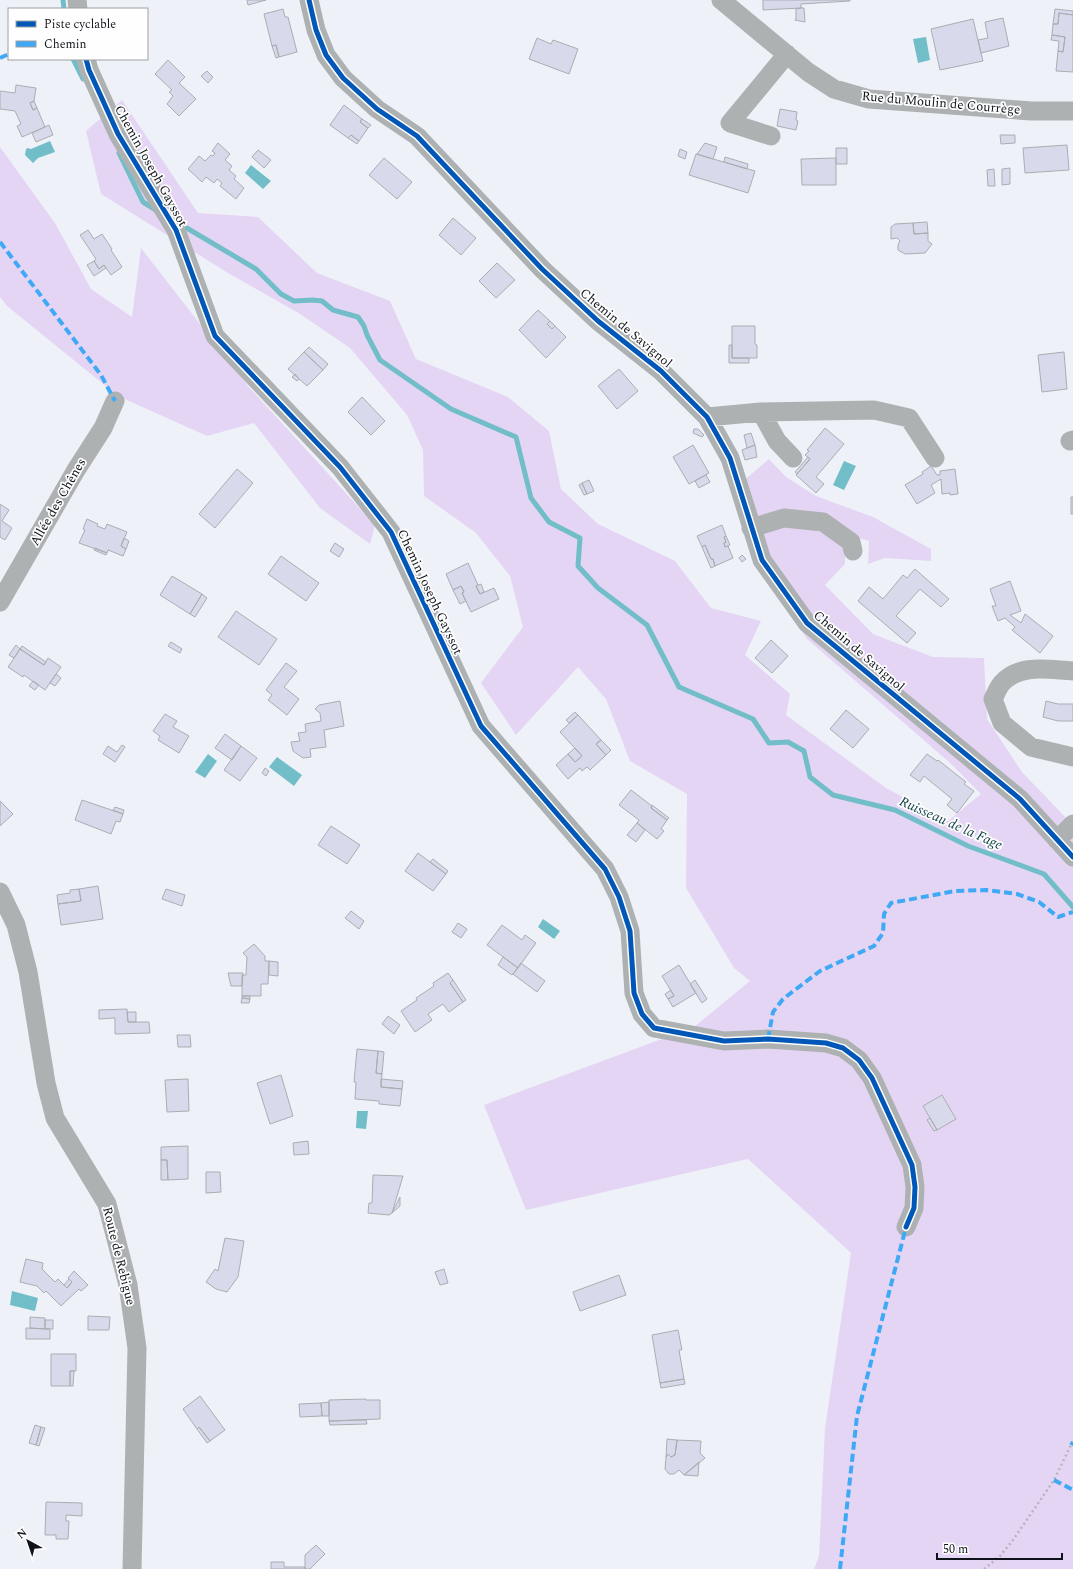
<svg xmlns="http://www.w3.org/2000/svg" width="1073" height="1569" viewBox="0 0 1073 1569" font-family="Spectral,serif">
	<rect width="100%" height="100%" fill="#eef2f8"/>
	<!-- green -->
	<path fill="#e5d5f5" d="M122 100 198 213 258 217 317 273 390 301 416 359 508 397 549 431 561 489 598 524 675 561 711 608 761 621 745 655 790 694 786 715 886 788 948 821 981 794 949 762 807 639 768 582 742 482 769 459 786 477 816 496 873 517 931 549V561L885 558 868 564 869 541 845 534V564L825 585 873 634 933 657 984 658 987 719 1022 772 1073 825V1569H814L819 1556 825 1428 851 1253 748 1159 526 1210 484 1105 694 1027 750 981 734 968 686 888 687 794 630 761 606 699 578 667 516 735 481 683 523 627 510 576 476 533 424 496 423 450 407 415 350 348 300 314 228 273 101 194 86 131Z
		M0 147 55 223 91 289 132 317 141 248 249 387 375 525 370 544 320 508 254 423 207 436 118 396 7 306 0 297Z"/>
	<!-- water -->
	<path fill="#71bdc8" d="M926 37 930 60 918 63 913 39Z
		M50 141 55 152 38 158 33 163 25 155 26 149 28 148 31 149Z
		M251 165 271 181 263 189 245 173Z
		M844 461 856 466 844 490 833 485Z
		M208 754 217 761 205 778 195 772Z
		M277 757 302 775 294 786 269 767Z
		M543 919 560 931 554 939 538 927Z
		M357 1111H368L366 1129 356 1128Z
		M12 1291 38 1298 35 1311 10 1305Z"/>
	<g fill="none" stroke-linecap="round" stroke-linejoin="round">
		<!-- stream -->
		<path stroke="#71bdc8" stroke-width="5" d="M63 0 64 9
			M73 59 83 79
			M119 153 143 202 156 210
			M180 224 256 269 281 294 294 301 313 300 322 301 333 310 358 317 364 326 367 335 380 360 451 409 516 437 531 498 549 522 580 538 578 566 598 588 647 625 679 687 753 719 769 743 788 742 804 751 810 777 833 795 895 810 968 846 1044 874 1073 907"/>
	</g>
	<!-- building -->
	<path fill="#d8d9ea" stroke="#abadb2" d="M247 0H266L248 5Z
		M763 0H850V1L801 4V8L763 10Z
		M801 8H804L805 22 795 20 796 18V9Z
		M283 9 285 17H288L297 52 279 57 276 45 272 46 264 14Z
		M1055 9 1073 11V15L1059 13 1058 24H1053Z
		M1059 13 1073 15V72L1056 71 1058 51 1063 52 1065 37 1052 35 1053 24H1058Z
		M1003 18 1009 46 981 53 978 40 988 38 985 22Z
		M973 19 983 61 940 70 931 29Z
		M1052 35 1065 37 1063 52 1058 51 1059 41 1051 40Z
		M537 38 551 44 553 40 578 49 569 74 529 59Z
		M276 45 279 57 276 58 272 46Z
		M168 60 185 77 179 83 196 99 179 116 167 104 173 96 169 92 172 90 155 74Z
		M207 71 213 77 208 83 201 76Z
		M16 85 36 88 34 101 30 103 33 110 37 108 45 127 22 137 17 126 21 124 15 111 0 109V91L15 93Z
		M34 101 37 108 33 110 30 103Z
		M344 105 362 119 360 122 368 128 359 141 351 135 348 138 330 125Z
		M780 109 797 112 796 120 798 121 796 130 777 126Z
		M362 119 371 125 368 128 360 122Z
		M49 125 53 135 36 142 32 133Z
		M351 135 359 141 357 144 348 138Z
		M1000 135H1015V143L1001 144Z
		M218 143 230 154 225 160 232 166 229 170 236 176 234 179 244 188 236 199 220 186 222 183 217 179 214 183 206 177 202 182 188 169 199 156 205 161 211 155 213 156 215 153 212 151Z
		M705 143 717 147 713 159 697 154Z
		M1067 145 1069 170 1025 173 1023 148Z
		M836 148H847V164H836Z
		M680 149 687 152 685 159 678 156Z
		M258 150 271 160 264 168 252 157Z
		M696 154 755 171 748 193 689 175Z
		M725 157 748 164 747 169 724 162Z
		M384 158 412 182 397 199 369 175Z
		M836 158V185H802L801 159Z
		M1010 168V184L1002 185V169Z
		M994 169 995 186H988L987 170Z
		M453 218 476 238 461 255 439 235Z
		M927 222 928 233 914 234 913 223Z
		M913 223 914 234 928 233V241L932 244 925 253 905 254 898 250V245L900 241 897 238 891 239V227L895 224Z
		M88 230 94 239 102 234 112 249 111 250 122 267 111 275 104 265 99 269 94 261 96 259 80 235Z
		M94 261 99 269 104 265 106 268 94 276 87 265Z
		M497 263 515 280 496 298 479 281Z
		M538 310 550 321 547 324 552 329 555 326 566 337 546 358 519 330Z
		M550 321 555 326 552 329 547 324Z
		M732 326H755V344L757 345V358H732Z
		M729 345H732V358H749V363H729Z
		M309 347 328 364 323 370 304 352Z
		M304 352 323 370 307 386 288 369Z
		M1064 352 1067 389 1042 392 1038 355Z
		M619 369 638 391 617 409 598 386Z
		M295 374 299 379 297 381 292 377Z
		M362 397 385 421 371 435 348 412Z
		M825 428 844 444 816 477 824 484 816 493 796 475 810 459 805 455 809 451 807 450Z
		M694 429H698L704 435 702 437 693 433Z
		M751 433 755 445 747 448 744 435Z
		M693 445 709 473 689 484 673 457Z
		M755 445 757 457 745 460 742 450Z
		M808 457 810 459 797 474 795 472Z
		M931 466 937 475H940V471L955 469 958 494 950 495V493L942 494 941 479 931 485 935 493 917 504 905 485 923 474 922 472Z
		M237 469 253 483 215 528 199 514Z
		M706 475 710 482 699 488 695 481Z
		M589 480 594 491 587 494 582 483Z
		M582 483 587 494 584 495 579 485Z
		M1071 497H1073V514H1071Z
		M0 504 9 510 2 521 12 528 5 540 0 537Z
		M87 519 98 524 97 526 105 529 107 524 127 532 121 546 126 549 123 556 108 550 107 553 79 543 85 530 83 529Z
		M722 525 726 536 724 537 726 542 724 543 725 547 728 546 733 558 715 566 713 559H711L705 545 702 547 697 536Z
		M726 536 730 545 725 547 724 543 726 542 724 537Z
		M124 538 129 541 126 549 121 546Z
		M335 543 344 549 339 557 330 551Z
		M705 545 711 559H713L715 566 711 568 702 547Z
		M95 548 107 553 106 555 94 550Z
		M742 555 746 559 742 562 739 558Z
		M281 556 319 583 306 601 268 574Z
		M468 563 478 585 476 586 480 594 494 588 499 599 471 612 462 593 464 592 461 586 453 590 446 574Z
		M915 569 949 599 941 607 920 589 896 616 916 633 907 643 858 601 869 587 883 599 903 575 907 578Z
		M172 576 202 594 190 614 160 595Z
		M1010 581 1021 611 1010 615 1021 623 1025 614 1053 636 1040 653 1012 630 1015 627 1005 618 998 621 992 606H996L990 589Z
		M481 584 484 592 480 594 476 586Z
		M461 586 464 592 462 593 466 601 460 604 453 590Z
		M202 594 207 598 195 617 190 614Z
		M236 611 277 639 259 665 218 637Z
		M771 640 788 656 772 673 755 658Z
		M171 642 182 649 180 653 168 646Z
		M16 645 20 649 14 658 9 655Z
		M22 646 46 662 44 665 20 649Z
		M20 649 44 665 48 658 61 667 45 690 24 675 23 677 8 667Z
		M286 663 297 671 284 687 299 699 287 715 268 700 272 695 266 690Z
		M56 674 61 678 55 686 50 683Z
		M33 681 39 685 35 690 29 686Z
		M340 701 344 726 324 730 326 747 310 749 311 757 303 758 293 751 291 742 300 741 298 733 306 732 305 724 321 721 320 713 315 709 319 705Z
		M1046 701 1058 704H1073V721H1058L1043 717Z
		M846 710 869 729 853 748 830 729Z
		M575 712 578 715 569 723 566 720Z
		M165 714 177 721 173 727 189 736 179 753 158 740 160 736 153 731Z
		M578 715 601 740 596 744 606 755 590 770 587 767 582 771 580 768 568 779 556 765 568 754 575 762 582 756 560 732Z
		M225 734 241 746 232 760 215 748Z
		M601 740 611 750 606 755 596 744Z
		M122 745 125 747 115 762 103 754 108 746 117 752Z
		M241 746 257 758 240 781 224 770Z
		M575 748 582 756 575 762 568 754Z
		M927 754 937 761 938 760 966 782 964 784 974 791 957 813 947 805 952 799 924 776 920 782 910 775Z
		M265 768 269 771 266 776 262 773Z
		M631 790 652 806 651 808 667 820 661 829 664 831 657 839 637 823 639 820 619 805Z
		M82 800 123 814 120 822 116 821 111 834 75 820Z
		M0 801 13 814 0 826Z
		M652 805 669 818 667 820 651 808Z
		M115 807 124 810 123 814 113 810Z
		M637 823 645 830 636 842 627 835Z
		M331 826 360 845 347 864 318 845Z
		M418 853 446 874 433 891 405 871Z
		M433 859 448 871 446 874 430 862Z
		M98 886 103 919 61 925 58 904 81 901 79 889Z
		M79 889 81 901 58 904 57 895 70 893V890Z
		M166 889 185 895 182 906 162 899Z
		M351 911 364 921 359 929 345 918Z
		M458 923 467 929 461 938 452 932Z
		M502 925 522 940 525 935 536 943 518 968 487 945Z
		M254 944 265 956V961H269L268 984H261V996H242V975H246L247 957 243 953Z
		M503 957 518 968 512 975 498 965Z
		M269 961 278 962V976L269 975Z
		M521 963 545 981 537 992 513 974Z
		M679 965 696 993 673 1007 668 999 674 996 662 976Z
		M228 973H243L242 986H231Z
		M448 973 453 980 450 983 463 1002 449 1012 443 1004 428 1014 432 1020 415 1032 401 1011 417 1000 416 998 434 986 433 983Z
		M453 980 466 1000 463 1002 450 983Z
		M695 980 707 999 702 1003 690 984Z
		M671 990 674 996 668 999 665 994Z
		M242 996H250V999L242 998Z
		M242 998 250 999 249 1003H241Z
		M127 1009 128 1022H149L150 1033 115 1034V1018L99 1019V1010Z
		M127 1012H136V1022H128Z
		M388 1016 400 1025 394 1034 382 1024Z
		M177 1035H190L191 1047H178Z
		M357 1049 378 1051 376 1073 382 1074 381 1087 402 1089 400 1106 379 1104V1101L355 1099 356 1082H354Z
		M378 1051 384 1052 382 1074 376 1073Z
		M281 1075 293 1116 270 1124 257 1083Z
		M188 1079 189 1111 167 1112 165 1080Z
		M381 1079 403 1081 402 1089 381 1087Z
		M942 1095 956 1119 937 1130 923 1106Z
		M930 1118 937 1130 934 1131 927 1120Z
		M308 1141 309 1154 294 1155 293 1143Z
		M188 1146V1179L168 1180 167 1160H161V1147Z
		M161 1160H167L168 1180H161Z
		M206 1172H220L221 1192 206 1193Z
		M373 1175 403 1176 392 1213 389 1215 368 1213 369 1203H372Z
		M400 1197V1206L392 1213Z
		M225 1238 244 1241 238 1277 227 1292 216 1289 206 1282 215 1269 218 1271Z
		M26 1259 43 1263 42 1269 55 1282 58 1279 67 1288 72 1282 68 1278 74 1271 88 1285 81 1291 79 1289 61 1306 46 1291 44 1293 37 1286 20 1282Z
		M444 1269 448 1283 440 1285 435 1272Z
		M619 1275 626 1295 580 1311 573 1292Z
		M69 1279 72 1282 67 1288 64 1285Z
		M88 1316 110 1317 109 1330H88Z
		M30 1317 45 1318V1329L30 1328Z
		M45 1320H53V1329H45Z
		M26 1328 50 1329V1339H26Z
		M678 1330 682 1350H679L684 1379 660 1383 652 1335Z
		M51 1354H76V1371H70V1386H51Z
		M70 1371H74L73 1386H70Z
		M684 1379 685 1384 661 1388 660 1383Z
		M200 1396 225 1430 210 1441 199 1427 197 1429 183 1409Z
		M366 1399V1400H380V1419L329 1421V1400Z
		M329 1402V1416H322L321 1403Z
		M321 1403 322 1416 300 1417 299 1404Z
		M366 1420 367 1424 330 1425 329 1421Z
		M35 1425 41 1427 36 1445 29 1443Z
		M41 1427 45 1428 39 1446 36 1445Z
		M199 1427 210 1441 207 1443 197 1429Z
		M667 1439 677 1440 675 1455 671 1457 668 1454 666 1457Z
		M677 1440 701 1441 700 1453 705 1458 684 1475 679 1470 674 1474H669L665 1469 666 1457 668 1454 671 1457 675 1455Z
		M699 1462 698 1476 684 1475Z
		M46 1502 82 1503V1516L66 1515V1521H69L68 1539H56V1535H45Z
		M316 1545 325 1554 310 1569H305V1555Z
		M271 1562H284V1567H305V1569H271Z"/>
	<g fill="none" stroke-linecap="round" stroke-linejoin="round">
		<!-- path -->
		<path stroke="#b4b6ba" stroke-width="2.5" stroke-dasharray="2 3" stroke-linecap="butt" d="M984 1569 1000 1556 1013 1540 1054 1480 1071 1445"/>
		<!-- minor -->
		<path stroke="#adb1b2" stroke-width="19" d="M77 0 78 9
			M309 0 316 30 326 55 343 78 377 109 417 136 542 269 598 321 661 371 707 417 730 458 762 560 807 623 1020 799 1073 857
			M721 0 808 72 834 89 869 99 1031 111H1073
			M86 59 89 70 118 134 176 230 215 336 340 467 391 532 481 726 605 869 619 897 630 931 634 993 642 1014 654 1028 724 1041 768 1039 826 1043 843 1048 859 1060 872 1078 912 1165 915 1187 914 1208 906 1227
			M771 136 730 123 787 54
			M761 412 777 441 793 458
			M707 417 761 412 874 410 909 418 935 458
			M1070 441 1073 440
			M751 528 784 518 823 522 851 542 853 551
			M0 602 76 470 103 428 115 401
			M1073 671C1049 670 1020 663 1002 683 998 687 996 694 993 699L1002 723 1031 747 1073 757
			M1057 840 1073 824
			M0 892 16 925 28 972 46 1083 55 1118 107 1204 128 1285 137 1348 132 1569"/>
		<!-- quiet -->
		<path stroke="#3fa9f5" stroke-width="4" stroke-dasharray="8 4" stroke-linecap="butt" d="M0 58 9 54
			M0 242 101 375 115 401
			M768 1039 773 1012 783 999 820 971 874 946 883 933 884 914 891 903 955 891 986 890 1017 894 1039 902 1058 917 1073 912
			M1071 1445 1073 1442
			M1054 1480 1073 1490
			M840 1569 857 1416 906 1227"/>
		<!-- cycleway casing -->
		<g stroke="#fefefe" stroke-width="8">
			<path id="cycleway" d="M309 0 316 30 326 55 343 78 377 109 417 136 542 269 598 321 661 371 707 417 730 458 762 560 807 623 1020 799 1073 857
				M86 59 89 70 118 134 176 230 215 336 340 467 391 532 481 726 605 869 619 897 630 931 634 993 642 1014 654 1028 724 1041 768 1039 826 1043 843 1048 859 1060 872 1078 912 1165 915 1187 914 1208 906 1227"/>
		</g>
		<!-- cycleway -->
		<use href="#cycleway" stroke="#0057b8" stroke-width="5"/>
	</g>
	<g text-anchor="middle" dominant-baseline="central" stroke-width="3.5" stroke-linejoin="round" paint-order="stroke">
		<!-- street labels -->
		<g font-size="13" fill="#0f1319" stroke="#fefefe">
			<text transform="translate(941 103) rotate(5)">Rue du Moulin de Courrège</text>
			<text transform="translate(151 166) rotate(61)">Chemin Joseph Gayssot</text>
			<text transform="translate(626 328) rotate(40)">Chemin de Savignol</text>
			<text transform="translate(58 502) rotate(-60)">Allée des Chênes</text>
			<text transform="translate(430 592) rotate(65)">Chemin Joseph Gayssot</text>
			<text transform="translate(859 651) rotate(41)">Chemin de Savignol</text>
			<text transform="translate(119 1256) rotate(76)">Route de Rebigue</text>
		</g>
		<!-- water labels -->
		<g font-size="14" font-style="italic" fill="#124248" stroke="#fefefe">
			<text transform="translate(951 823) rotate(24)">Ruisseau de la Fage</text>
		</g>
	</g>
	<!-- legend -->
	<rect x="8" y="8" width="140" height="52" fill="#fefefe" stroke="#9ea0a2"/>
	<rect x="16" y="21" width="20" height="6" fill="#0057b8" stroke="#9ea0a2"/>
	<text x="44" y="28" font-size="12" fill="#0f1319">Piste cyclable</text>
	<rect x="16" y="41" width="20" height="6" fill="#3fa9f5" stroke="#9ea0a2"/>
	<text x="44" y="48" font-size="12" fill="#0f1319">Chemin</text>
	<!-- north arrow -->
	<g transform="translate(28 1541) rotate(320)" stroke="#fefefe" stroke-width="3" paint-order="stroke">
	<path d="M0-3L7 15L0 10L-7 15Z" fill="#0f1319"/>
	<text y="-6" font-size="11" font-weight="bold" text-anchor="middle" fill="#0f1319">N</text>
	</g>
	<!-- scale -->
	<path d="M937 1553v6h125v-6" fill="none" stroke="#0f1319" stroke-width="2"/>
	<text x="943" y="1553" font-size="12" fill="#0f1319" stroke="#fefefe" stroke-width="3" paint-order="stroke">50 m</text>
</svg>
